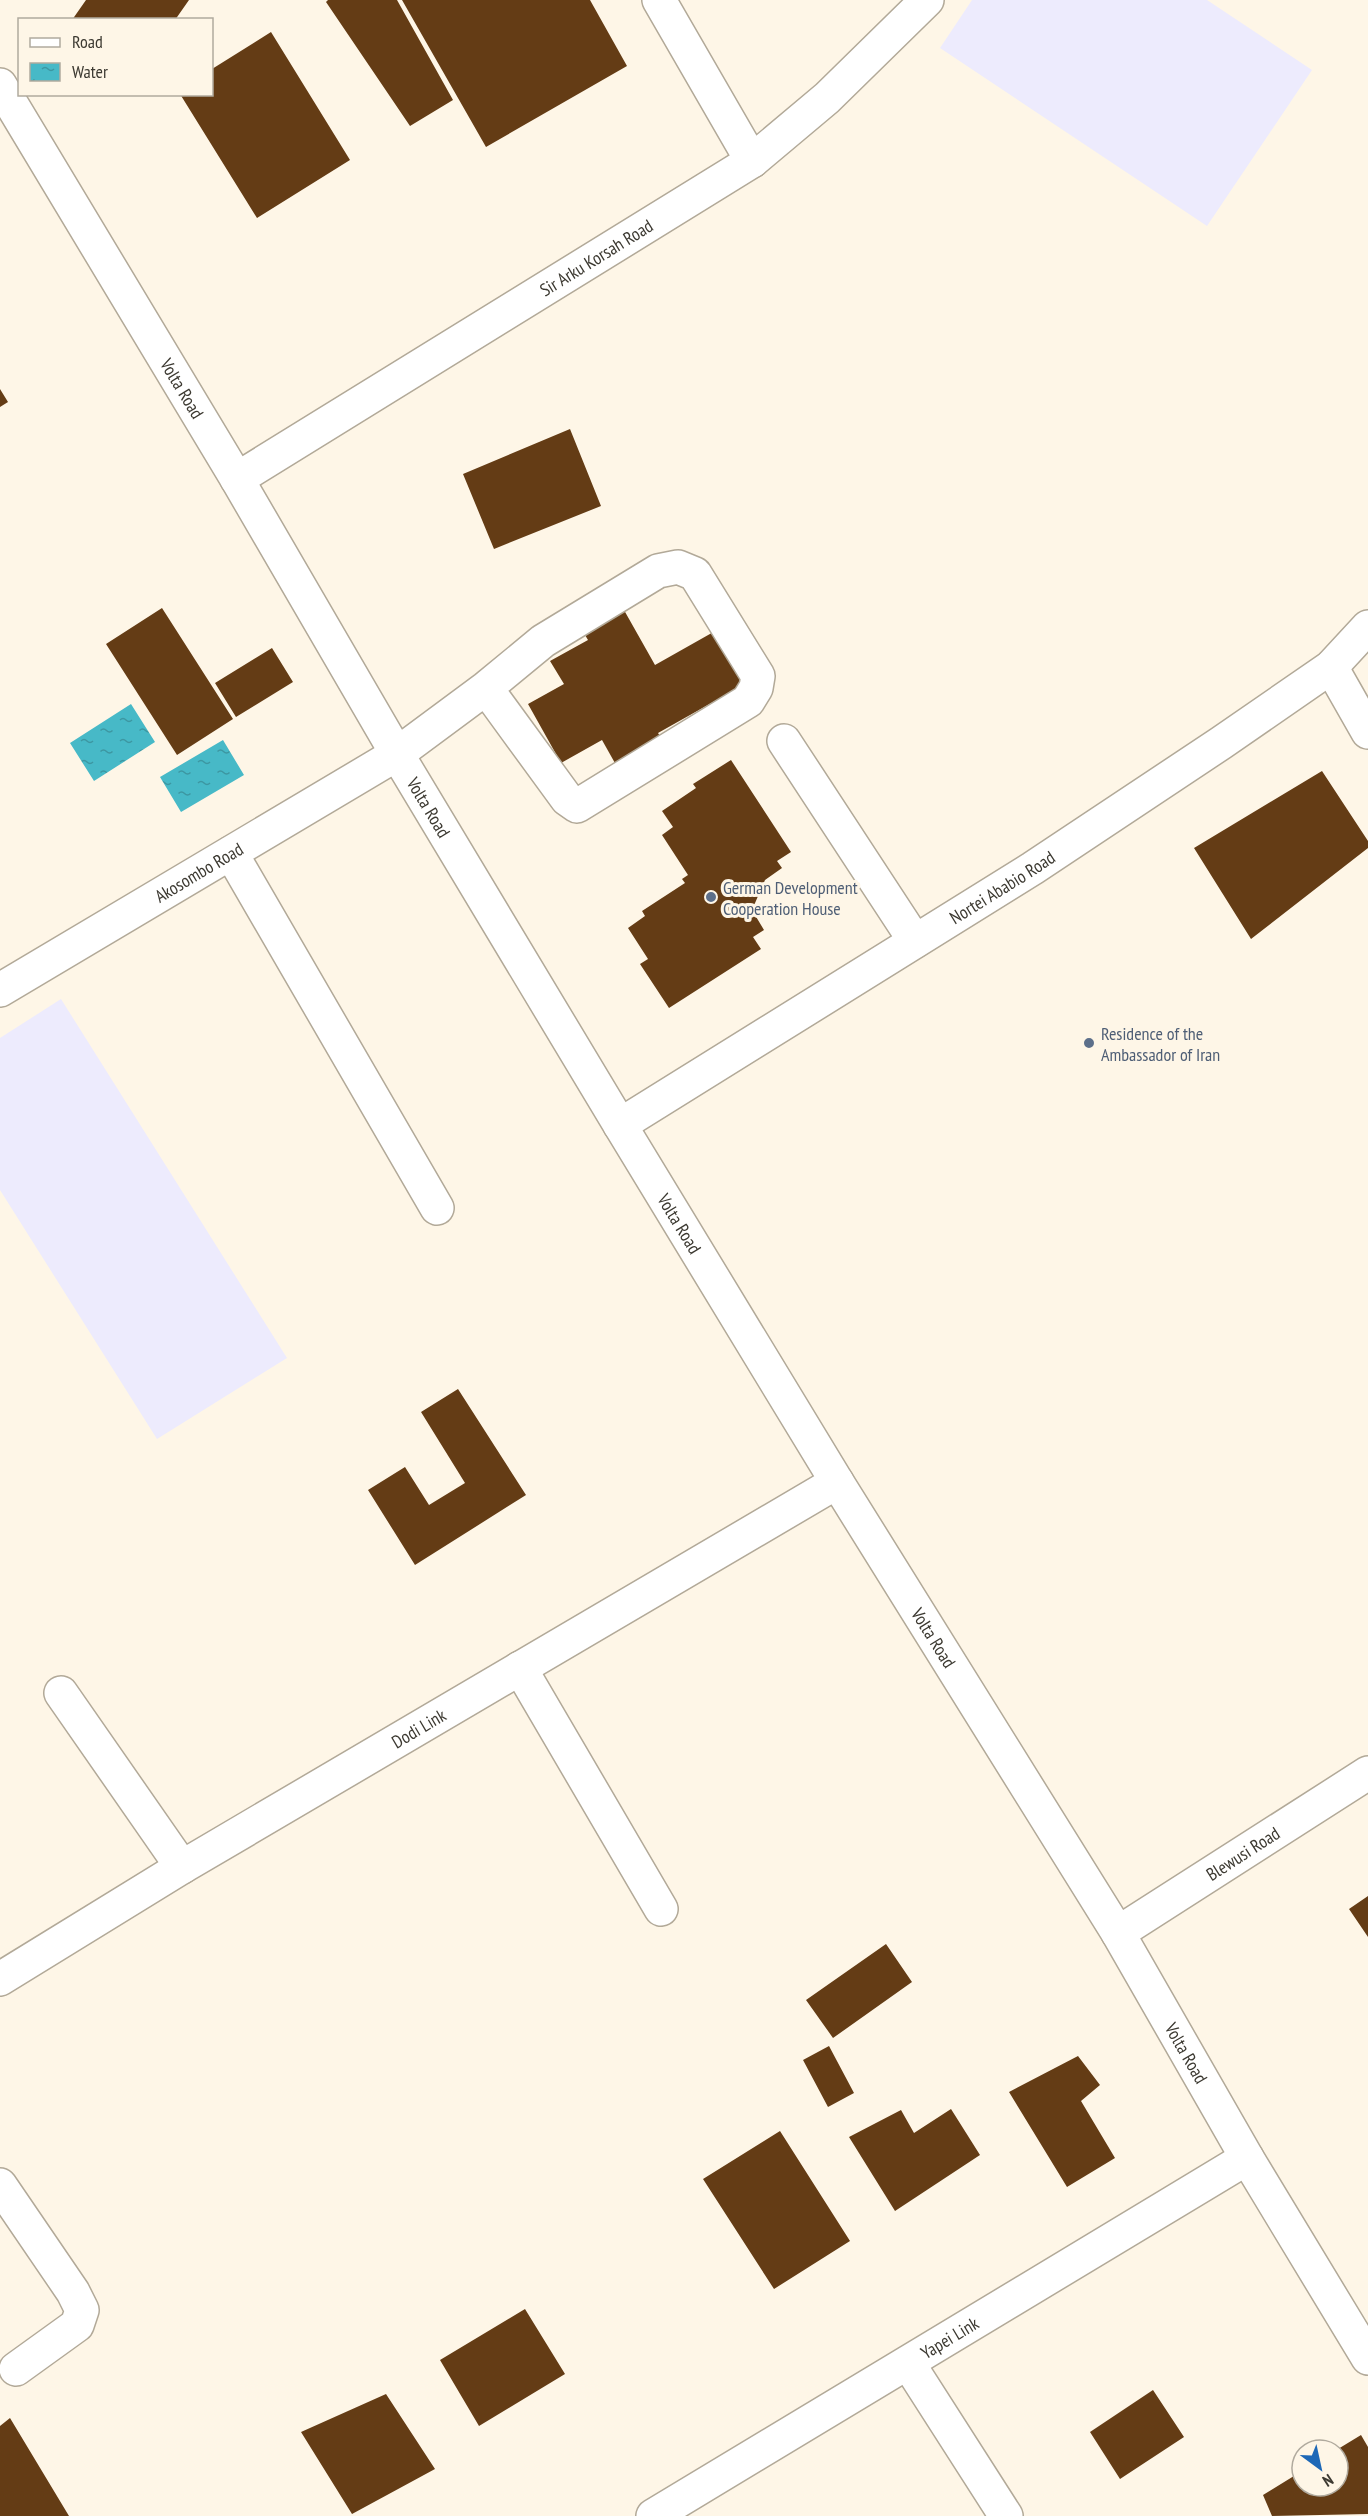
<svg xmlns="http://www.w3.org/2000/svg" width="1368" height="2516" viewBox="0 0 1368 2516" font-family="'PT Sans Narrow',sans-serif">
	<defs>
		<pattern id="water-ripples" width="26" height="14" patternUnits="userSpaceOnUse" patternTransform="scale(1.5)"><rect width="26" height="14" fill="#47b9c7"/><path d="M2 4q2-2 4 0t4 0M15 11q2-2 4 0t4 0" fill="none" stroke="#3c97a2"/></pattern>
	</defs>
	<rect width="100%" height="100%" fill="#fef6e7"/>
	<!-- commercial -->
	<path fill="#edebfd" d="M972 0H1207L1312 70 1207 226 940 48Z
		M61 999 287 1358 157 1439 0 1190V1038Z"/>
	<!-- water -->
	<path fill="url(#water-ripples)" d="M131 704 155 742 94 781 70 743Z
		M223 740 244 775 181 812 160 777Z"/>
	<!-- building -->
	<path fill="#643c15" d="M86 0H189L175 20H72Z
		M328 0H397L453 100 410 126 326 2Z
		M402 0H590L627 66 486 147Z
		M271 32 350 160 257 218 180 94H212V69Z
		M0 389 8 402 0 407Z
		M570 429 601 506 494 549 463 474Z
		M620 603 655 665 717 630 747 683 658 733 666 746 620 772 602 740 561 763 528 704 564 684 550 661 588 640 579 625Z
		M162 608 233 719 177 755 106 644Z
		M272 648 293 682 236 717 215 683Z
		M731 760 791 852 777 861 782 868 765 880 752 910 764 930 753 937 761 949 669 1008 640 964 648 959 628 928 645 916 642 911 685 883 682 879 688 875 662 835 673 827 662 811 696 788 693 784Z
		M1322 771 1368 841V848L1251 939 1194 848Z
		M458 1389 526 1495 415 1565 368 1490 405 1467 429 1505 465 1483 421 1412Z
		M1368 1896V1937L1349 1909Z
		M886 1944 912 1982 833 2038 806 2000Z
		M829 2046 854 2093 828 2107 803 2060Z
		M1078 2056 1100 2085 1081 2101 1115 2158 1067 2187 1009 2092Z
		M951 2109 980 2155 895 2211 849 2137 901 2110 914 2133Z
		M780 2131 850 2241 774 2289 703 2179Z
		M525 2309 565 2374 479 2426 440 2360Z
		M1153 2390 1184 2437 1120 2479 1090 2432Z
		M386 2394 435 2469 352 2514 301 2432Z
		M10 2418 69 2516H0V2426Z
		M1361 2435 1368 2447V2514L1272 2516 1263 2495 1302 2471V2486H1338V2449Z"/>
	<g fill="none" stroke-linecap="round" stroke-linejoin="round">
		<!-- minor casing -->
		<g stroke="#b2a998" stroke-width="36">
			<g id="minor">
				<path d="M659 0 752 161"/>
				<path id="s1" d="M0 85 237 479 397 754 620 1125 837 1482 1118 1933 1247 2158 1368 2358"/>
				<path id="s2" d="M237 479 752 161 827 98 927 0"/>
				<path d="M1331 667 1368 732"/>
				<path d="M784 741 915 941"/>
				<path d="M231 853 437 1208"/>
				<path id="s3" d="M0 990 397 754 486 688 543 641 658 571 678 567 695 574 758 676 756 688 748 701 577 806 567 799 486 688"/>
				<path id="s4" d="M620 1125 1033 868 1221 743 1331 667 1368 627"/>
				<path d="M520 1668 661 1909"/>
				<path d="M61 1693 182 1867"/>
				<path id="s5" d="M1118 1933 1368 1773"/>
				<path id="s6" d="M0 1979 182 1867 837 1482"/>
				<path d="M0 2185 73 2292 82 2310 77 2325 16 2369"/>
				<path d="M908 2363 1006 2516"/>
				<path id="s7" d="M653 2516 1247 2158"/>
			</g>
		</g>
		<!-- minor -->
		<use href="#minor" stroke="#fff" stroke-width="33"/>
	</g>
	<!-- markers -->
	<g fill="#5c6f8a" stroke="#fef6e7" stroke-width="2">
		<circle cx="711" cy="897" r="6"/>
		<circle cx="1089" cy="1043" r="6"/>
	</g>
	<g text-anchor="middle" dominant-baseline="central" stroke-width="6" stroke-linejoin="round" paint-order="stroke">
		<!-- street labels -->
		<g font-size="18" fill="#3c3931" stroke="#fef6e7">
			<text stroke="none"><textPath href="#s2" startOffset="422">Sir Arku Korsah Road</textPath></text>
			<text stroke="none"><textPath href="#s1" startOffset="354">Volta Road</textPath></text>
			<text stroke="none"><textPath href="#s1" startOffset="840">Volta Road</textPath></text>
			<text stroke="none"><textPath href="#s3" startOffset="231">Akosombo Road</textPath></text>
			<text stroke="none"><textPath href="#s4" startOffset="450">Nortei Ababio Road</textPath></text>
			<text stroke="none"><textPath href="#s1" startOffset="1326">Volta Road</textPath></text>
			<text stroke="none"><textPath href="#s1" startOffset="1812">Volta Road</textPath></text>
			<text stroke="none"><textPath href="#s6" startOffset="488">Dodi Link</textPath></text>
			<text stroke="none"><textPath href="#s5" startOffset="148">Blewusi Road</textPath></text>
			<text stroke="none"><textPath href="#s1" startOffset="2298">Volta Road</textPath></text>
			<text stroke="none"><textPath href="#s7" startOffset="346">Yapei Link</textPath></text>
		</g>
		<!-- service labels -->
		<g font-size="18" fill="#4e5e75" stroke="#fef6e7" text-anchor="start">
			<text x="723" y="887">German Development<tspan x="723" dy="21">Cooperation House</tspan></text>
			<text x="1101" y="1033">Residence of the<tspan x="1101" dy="21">Ambassador of Iran</tspan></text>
		</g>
	</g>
	<!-- legend -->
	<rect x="18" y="18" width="195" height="78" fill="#fef6e7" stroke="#b0aa9e" stroke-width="1.5"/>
	<rect x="30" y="38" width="30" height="9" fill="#ffffff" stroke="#b0aa9e" stroke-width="1.5"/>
	<text x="72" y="48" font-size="18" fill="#3c3931">Road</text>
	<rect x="30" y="63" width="30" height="18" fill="url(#water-ripples)" stroke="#b0aa9e" stroke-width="1.5"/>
	<text x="72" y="78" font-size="18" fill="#3c3931">Water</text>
	<!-- north arrow -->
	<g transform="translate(1320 2468) rotate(147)"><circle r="28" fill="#fef6e7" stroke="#b0aa9e" stroke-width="1.5"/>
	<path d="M0-4.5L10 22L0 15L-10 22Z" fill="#1d68b7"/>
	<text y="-9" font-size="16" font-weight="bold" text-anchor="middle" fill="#3c3931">N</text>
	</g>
</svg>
